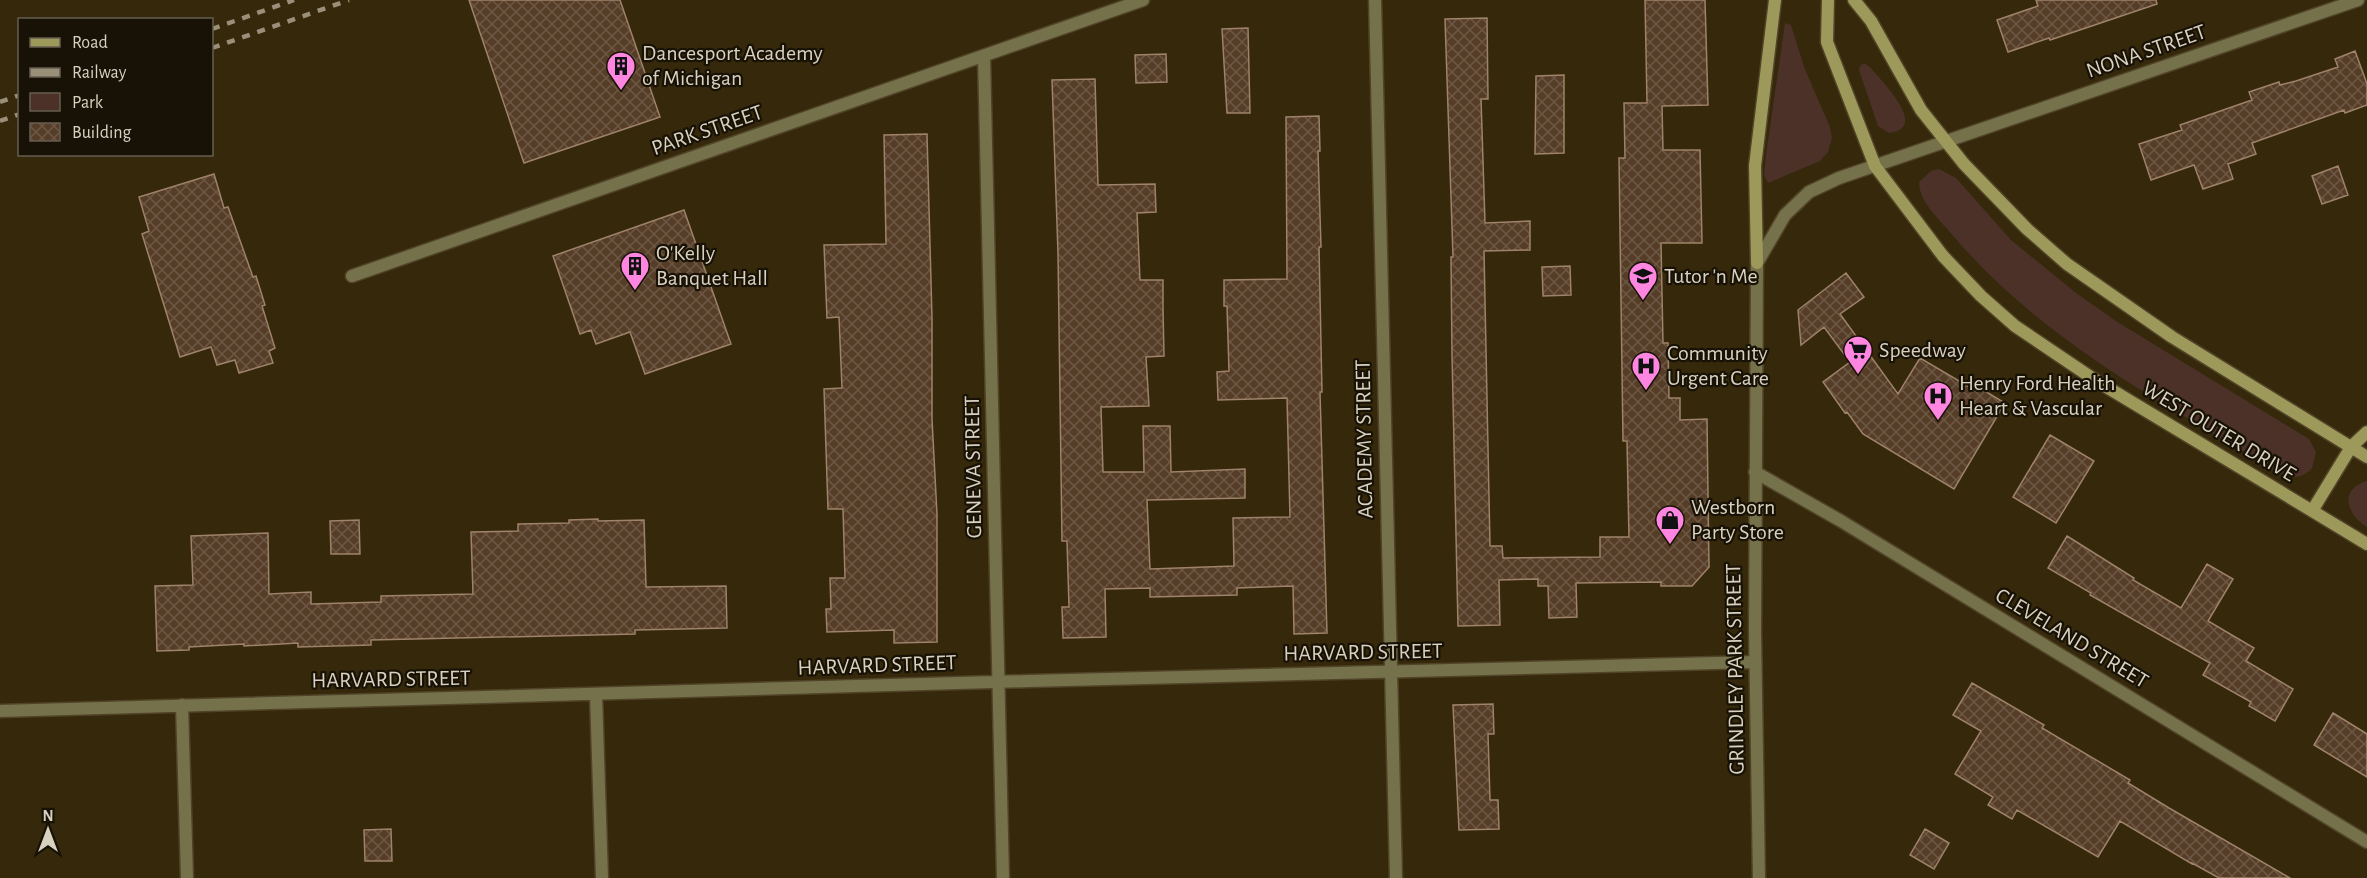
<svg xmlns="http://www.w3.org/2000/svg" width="2367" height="878" viewBox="0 0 2367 878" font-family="'Alegreya Sans',sans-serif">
	<defs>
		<pattern id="building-cross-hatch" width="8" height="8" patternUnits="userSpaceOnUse" patternTransform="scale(1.5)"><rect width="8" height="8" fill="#553d27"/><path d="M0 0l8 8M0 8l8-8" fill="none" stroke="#6d5845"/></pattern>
	</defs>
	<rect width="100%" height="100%" fill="#36280a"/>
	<!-- green -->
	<path fill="#4b3128" d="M1785 23 1791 25 1804 67 1830 127 1832 138 1828 152 1820 161 1768 183 1764 175 1766 155Z
		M1864 63 1871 68C1882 82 1930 128 1889 133L1878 126 1859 70 1860 66Z
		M1939 169 1956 178 2011 240 2076 293 2119 323 2309 439 2316 452 2312 468C2304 477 2295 479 2283 475 2163 403 2041 341 1949 231 1937 217 1919 201 1919 182L1931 171Z
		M2367 481V527C2347 515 2338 489 2367 481Z"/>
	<!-- building -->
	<path fill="url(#building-cross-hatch)" stroke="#9e826a" stroke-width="1.5" d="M469 0H620L660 117 524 163Z
		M1645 0H1705L1708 105 1662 106 1663 150H1700L1702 243H1661L1663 343H1668L1669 398H1680V420L1707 419 1709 567 1692 586H1661V582L1576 583 1577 617 1549 618 1548 586H1538V579L1499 580 1500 625 1458 626 1452 354 1451 257H1453L1445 19 1487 18 1488 99H1481L1485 223 1530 221V250L1484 251 1490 546H1502L1503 558 1600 557V537H1629L1627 441H1623L1619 158H1625L1624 103H1647Z
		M2036 0H2156L2157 4 2050 40 2049 38 2008 52 1997 20 2038 6Z
		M1248 28 1250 113H1227L1222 29Z
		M2355 51 2367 84V105L2345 113 2344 110 2252 143 2256 154 2228 164 2233 179 2203 189 2194 165 2151 180 2139 144 2182 130 2180 125 2252 100 2249 92 2279 82 2280 85 2296 81 2338 67 2335 59Z
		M1166 54 1167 82 1136 83 1135 55Z
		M1564 75V153L1535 154 1536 76Z
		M1095 79 1098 185 1155 184 1156 212 1137 213 1140 280H1163V308L1164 356 1146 357 1149 406 1101 407 1103 472H1144L1143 426H1170L1171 472 1245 469V498L1147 500 1150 569 1234 566 1233 518 1290 517 1287 398 1218 400 1217 372 1229 371 1227 306H1224V280L1287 279 1286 117 1319 116 1320 151H1318L1321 247H1319L1322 392H1320L1327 633 1294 634 1293 586 1237 588V595L1150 597V588L1105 589 1106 637 1063 638 1062 607H1069L1067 541H1062L1058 253 1052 80Z
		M927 134 932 318V419L937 514V642L894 643V630L827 632 826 609H831L830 578H845L843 509H828L824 389 842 388 839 317 827 318 824 245 886 244 884 135Z
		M2338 166 2348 195 2322 204 2312 176Z
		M214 174 224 208 228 207 253 277 256 276 265 305 262 306 275 348 269 351 273 363 239 373 235 360 217 365 211 347 180 357 142 234 149 231 139 197Z
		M684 210 731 344 645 374 630 332 596 344 591 330 580 334 553 256Z
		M1570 266 1571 295 1543 296 1542 267Z
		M1846 273 1864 297 1840 314 1898 394 1920 358 1971 388 1973 384 2005 403 1954 489 1863 434 1847 412 1845 413 1823 382 1850 362 1824 327 1801 345 1798 310Z
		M2050 435 2094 461 2056 523 2013 497Z
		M598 519V521L644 520 646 587 726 586 727 628 635 630V634L371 640V645L298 647V643L244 646V644L189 647V650L157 651 155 586 193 585 191 536 268 533 269 594 311 592V604L381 602V596L473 594 471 532 518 531V524L569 523V520Z
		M359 520 360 554H331L330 521Z
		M2067 536 2134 578 2133 580 2181 608 2207 564 2233 579 2208 621 2254 648 2246 661 2293 689 2275 721 2249 706 2251 702 2203 675 2210 663 2090 595 2091 593 2048 568Z
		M1972 683 2044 725 2042 728 2130 780 2128 783 2169 808 2290 878H2219L2192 863V864L2120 821 2098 857 2017 810 2012 819 1988 805 1993 797 1955 774 1981 731 1953 715Z
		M1493 704 1494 734H1488L1490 800H1498L1499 829 1459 830 1453 705Z
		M2333 713 2367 734V777L2314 745Z
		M391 829 392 861H365L364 830Z
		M1925 829 1949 843 1934 869 1910 855Z"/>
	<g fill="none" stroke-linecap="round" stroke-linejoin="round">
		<!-- street casing -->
		<g stroke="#504327" stroke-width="15">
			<path id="street" d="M1375 0 1396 878
				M984 56 1003 878
				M352 276 1143 0
				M1755 472 1841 521 2367 842
				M596 695 602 878
				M182 705 187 878
				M0 711 1029 681 1755 662
				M1759 878 1755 631 1757 263 1785 215 1809 192 1839 178 2358 0"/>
		</g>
		<!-- secondary casing -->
		<g stroke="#504327" stroke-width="15">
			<path id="secondary" d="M1828 0 1827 42 1875 166 1943 256 1981 296 2015 326 2095 380 2367 544
				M1854 0 1871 21 1921 110 1964 164 2027 229 2067 264 2172 337 2367 457
				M1757 263 1755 166 1775 0
				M2312 511 2351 447 2367 432"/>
		</g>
		<!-- street -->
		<use href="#street" stroke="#74714b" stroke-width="12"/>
		<!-- secondary -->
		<use href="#secondary" stroke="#9d995b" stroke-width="12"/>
		<!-- rail -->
		<path stroke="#9a907a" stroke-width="4.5" stroke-dasharray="8 8" stroke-linecap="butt" d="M212 29 294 0
			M212 48 349 0
			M0 102 20 95
			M0 121 20 114"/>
	</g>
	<!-- icons -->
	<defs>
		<g id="building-pin" transform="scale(1.5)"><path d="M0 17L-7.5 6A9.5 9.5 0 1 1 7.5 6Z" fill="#fe86e1" stroke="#181206"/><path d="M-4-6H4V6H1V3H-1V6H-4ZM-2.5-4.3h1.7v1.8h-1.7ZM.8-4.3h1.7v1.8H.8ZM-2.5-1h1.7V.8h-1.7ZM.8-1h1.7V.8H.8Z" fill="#111"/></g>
		<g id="school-pin" transform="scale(1.5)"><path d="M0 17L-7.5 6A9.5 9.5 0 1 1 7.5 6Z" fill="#fe86e1" stroke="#181206"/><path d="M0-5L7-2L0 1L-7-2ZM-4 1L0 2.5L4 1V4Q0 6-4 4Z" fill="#111"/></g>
		<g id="supermarket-pin" transform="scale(1.5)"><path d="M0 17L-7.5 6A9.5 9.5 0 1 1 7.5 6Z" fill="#fe86e1" stroke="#181206"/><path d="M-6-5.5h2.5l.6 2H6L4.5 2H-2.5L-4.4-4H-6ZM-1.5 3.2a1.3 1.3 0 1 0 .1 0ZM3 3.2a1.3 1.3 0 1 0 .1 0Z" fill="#111"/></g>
		<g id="hospital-pin" transform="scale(1.5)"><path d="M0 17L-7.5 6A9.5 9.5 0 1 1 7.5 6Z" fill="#fe86e1" stroke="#181206"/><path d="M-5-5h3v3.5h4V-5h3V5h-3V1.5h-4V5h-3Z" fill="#111"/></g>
		<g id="shop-pin" transform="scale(1.5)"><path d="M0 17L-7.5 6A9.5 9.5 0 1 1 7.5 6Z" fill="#fe86e1" stroke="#181206"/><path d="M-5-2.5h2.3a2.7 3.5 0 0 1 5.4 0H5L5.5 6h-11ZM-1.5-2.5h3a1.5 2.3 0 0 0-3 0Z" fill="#111"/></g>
	</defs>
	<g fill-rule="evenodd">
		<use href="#building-pin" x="621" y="66"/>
		<use href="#building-pin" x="635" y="266"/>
		<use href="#school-pin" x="1643" y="276"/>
		<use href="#supermarket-pin" x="1858" y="350"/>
		<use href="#hospital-pin" x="1646" y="366"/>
		<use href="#hospital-pin" x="1938" y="396"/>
		<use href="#shop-pin" x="1670" y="520"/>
	</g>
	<g text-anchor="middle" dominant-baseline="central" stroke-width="4.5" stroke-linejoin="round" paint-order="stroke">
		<!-- street labels -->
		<g font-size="22" fill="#d9d1c0" stroke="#181206">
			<text transform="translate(2146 51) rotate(-19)">NONA STREET</text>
			<text transform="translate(707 130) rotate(-19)">PARK STREET</text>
			<text transform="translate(2219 431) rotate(31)">WEST OUTER DRIVE</text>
			<text transform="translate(1364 439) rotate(-91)">ACADEMY STREET</text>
			<text transform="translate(973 467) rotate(-91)">GENEVA STREET</text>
			<text transform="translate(2072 638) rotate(31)">CLEVELAND STREET</text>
			<text transform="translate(1363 652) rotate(-1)">HARVARD STREET</text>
			<text transform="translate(877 665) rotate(-2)">HARVARD STREET</text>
			<text transform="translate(1735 669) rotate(-91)">GRINDLEY PARK STREET</text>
			<text transform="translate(391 679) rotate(-1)">HARVARD STREET</text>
		</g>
		<!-- poi labels -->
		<g font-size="22" fill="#d9d1c0" stroke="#181206" text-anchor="start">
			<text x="642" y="53">Dancesport Academy<tspan x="642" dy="25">of Michigan</tspan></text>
			<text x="656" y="253">O'Kelly<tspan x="656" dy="25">Banquet Hall</tspan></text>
			<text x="1664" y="276">Tutor 'n Me</text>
			<text x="1879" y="350">Speedway</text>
			<text x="1667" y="353">Community<tspan x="1667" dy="25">Urgent Care</tspan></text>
			<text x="1959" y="383">Henry Ford Health<tspan x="1959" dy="25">Heart &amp; Vascular</tspan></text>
			<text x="1691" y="507">Westborn<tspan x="1691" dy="25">Party Store</tspan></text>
		</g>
	</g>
	<!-- legend -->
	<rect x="18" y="18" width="195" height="138" fill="#181206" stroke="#655e50" stroke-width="1.5"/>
	<rect x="30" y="38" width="30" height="9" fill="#9d995b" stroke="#655e50" stroke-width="1.5"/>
	<text x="72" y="48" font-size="18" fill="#d9d1c0">Road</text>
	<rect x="30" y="68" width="30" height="9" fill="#9a907a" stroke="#655e50" stroke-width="1.5"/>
	<text x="72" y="78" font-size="18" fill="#d9d1c0">Railway</text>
	<rect x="30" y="93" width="30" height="18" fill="#4b3128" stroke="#655e50" stroke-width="1.5"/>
	<text x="72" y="108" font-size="18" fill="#d9d1c0">Park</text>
	<rect x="30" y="123" width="30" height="18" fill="url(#building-cross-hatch)" stroke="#655e50" stroke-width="1.5"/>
	<text x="72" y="138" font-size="18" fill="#d9d1c0">Building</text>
	<!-- north arrow -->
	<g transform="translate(48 830)" stroke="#181206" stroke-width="4.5" paint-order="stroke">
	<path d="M0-4.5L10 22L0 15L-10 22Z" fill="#d9d1c0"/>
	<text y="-9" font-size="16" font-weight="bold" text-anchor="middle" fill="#d9d1c0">N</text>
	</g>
</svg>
